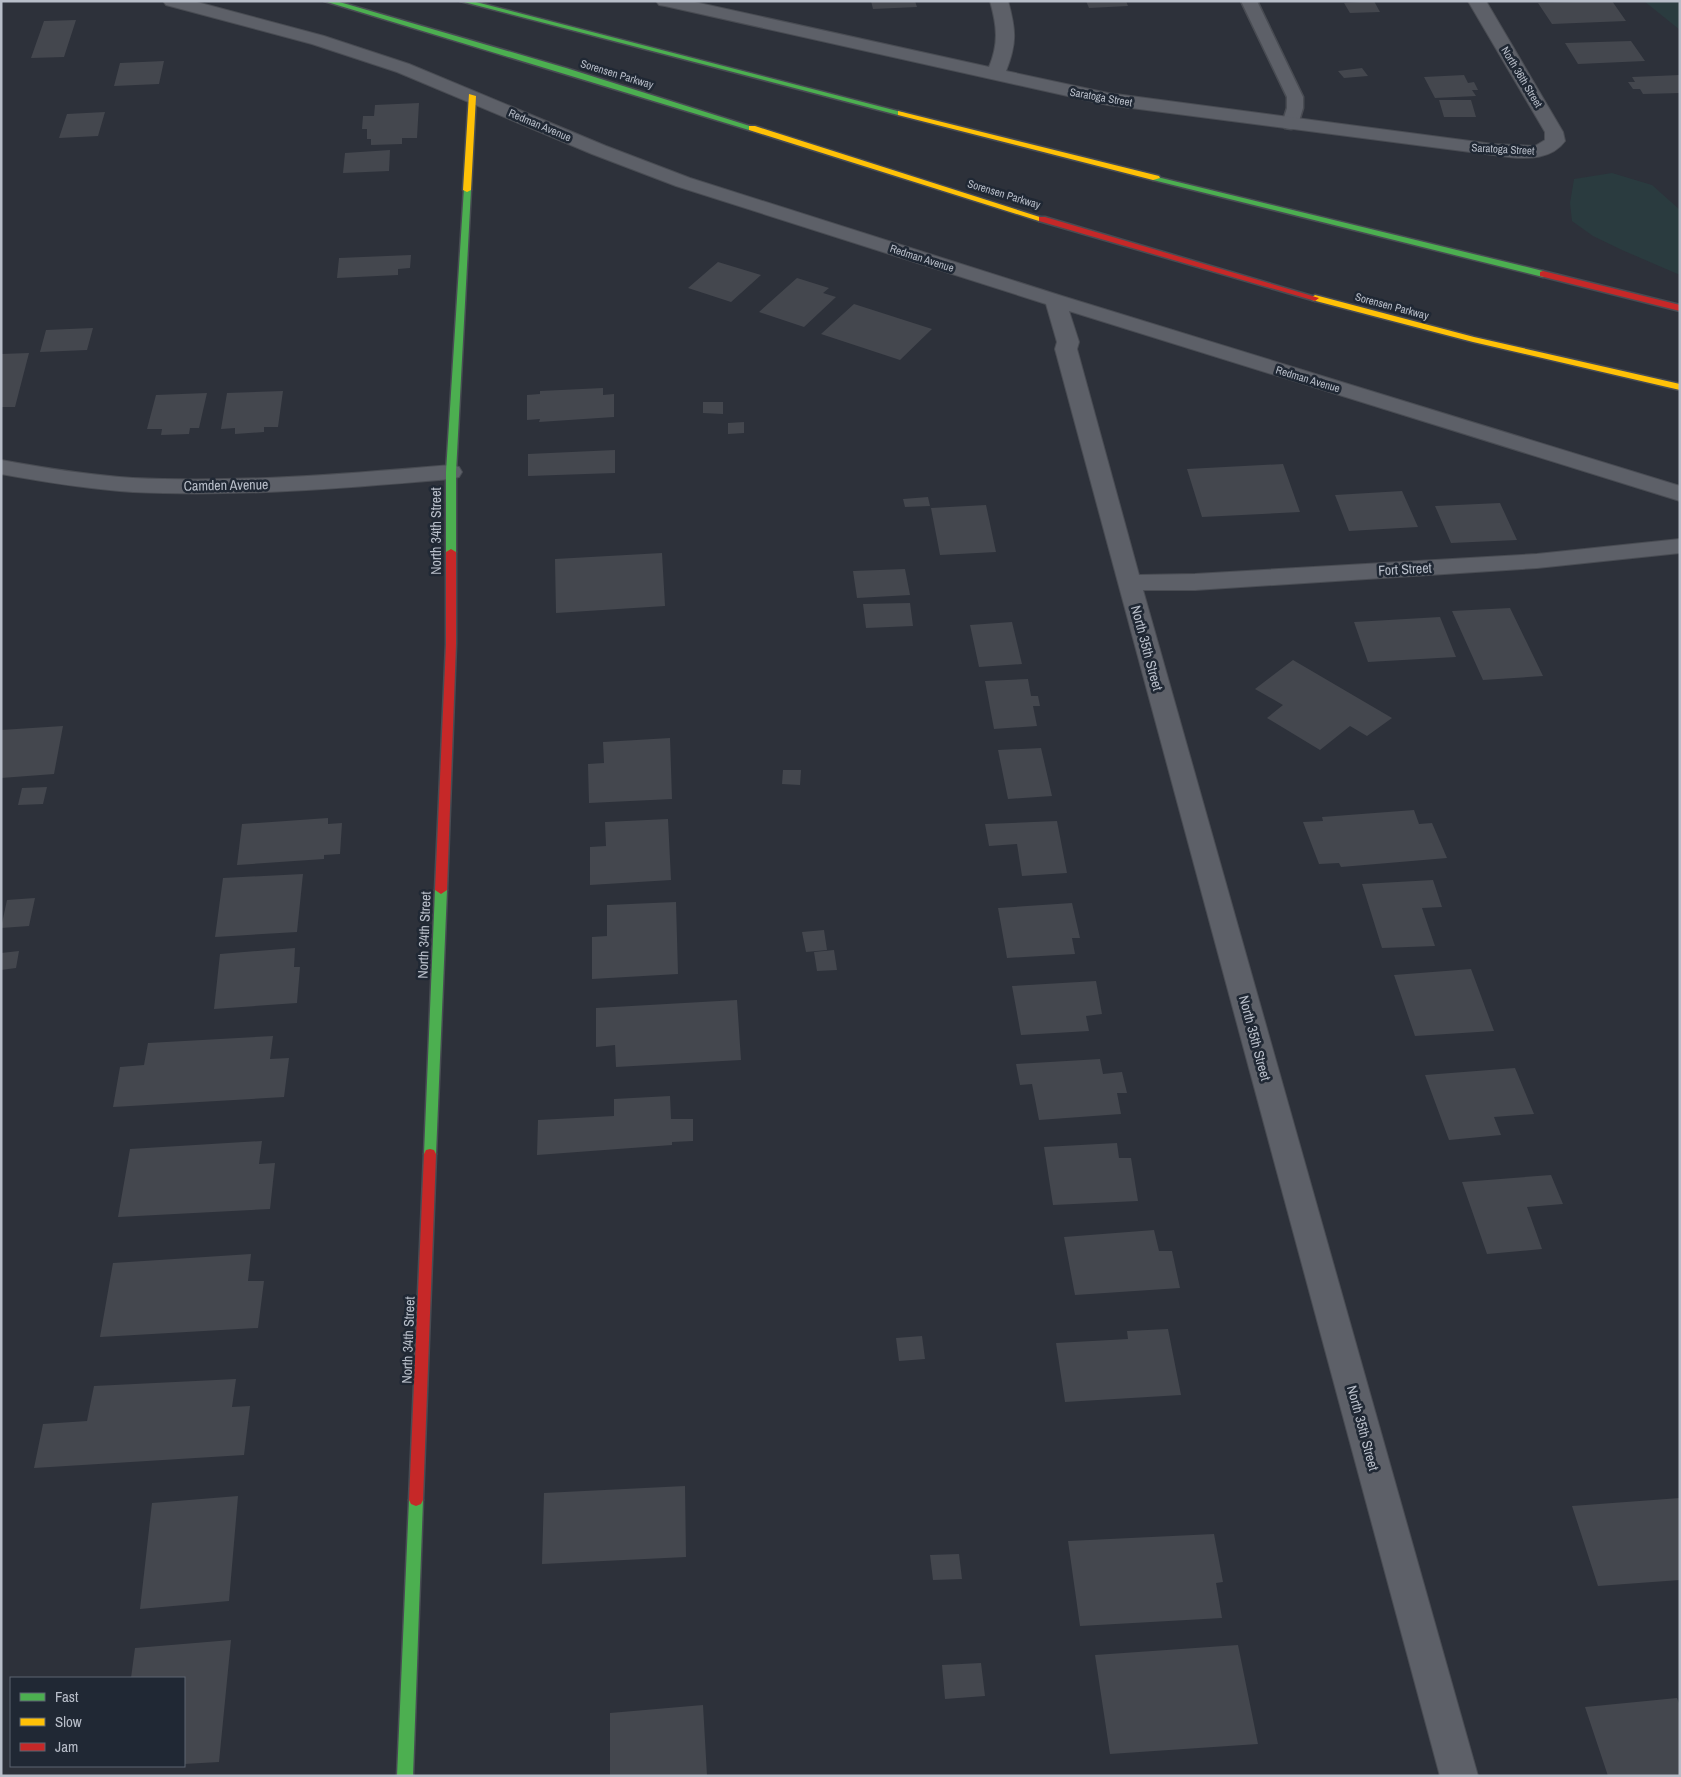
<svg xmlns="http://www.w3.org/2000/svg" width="1681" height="1777" viewBox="0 0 1681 1777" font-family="'Archivo Narrow',sans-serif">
	<rect width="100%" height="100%" fill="#2d313a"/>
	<!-- green -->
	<path fill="#2a3b3f" d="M1644 1H1680V30Z
		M1612 173 1652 185 1680 210V275L1622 250 1593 236 1572 221 1570 203 1574 179Z"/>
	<!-- building -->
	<path fill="#44474e" d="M871 1H915L917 7 873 9Z
		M1086 1H1126L1128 6 1089 8Z
		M1374 1 1380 12 1350 13 1344 3Z
		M1612 1 1626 21 1552 24 1538 3Z
		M76 20 64 57 31 58 44 21Z
		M1631 41 1645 61 1578 64 1565 43Z
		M164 61 159 84 114 86 120 63Z
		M1362 68 1368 76 1344 78 1338 71Z
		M1464 75 1468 83 1474 82 1478 90H1472L1476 96 1435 98 1424 77Z
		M1680 75V93L1643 94 1640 89H1633L1628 82H1635L1632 77Z
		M1439 100H1471L1476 117H1444Z
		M419 103 417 138H402V144L371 145V139H367V129H362L363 116H374L375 105Z
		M105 112 98 136 59 138 67 114Z
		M390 150 389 171 343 173 345 153Z
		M411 255 410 268 398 269V275L337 278 339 258Z
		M718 262 761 275 731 302 688 288Z
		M797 278 829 288 823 293 836 297 804 327 759 312Z
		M854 304 932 329 900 360 821 334Z
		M93 328 87 350 40 352 46 330Z
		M29 353 15 407H1V354Z
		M603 388V395L614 394V417L539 422 540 419 527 420V395L540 394V391Z
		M283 391 278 427H264V432L235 434V428L221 429 227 393Z
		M207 393 199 428H190L189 434 161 435 162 429H147L156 395Z
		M703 402H723V414L703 413Z
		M744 422V433L728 434V423Z
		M615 450V473L528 476V454Z
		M1283 464 1300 512 1202 517 1187 469Z
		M1402 491 1418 527 1349 531 1335 495Z
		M928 497 930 506 905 507 903 499Z
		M1500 503 1517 540 1451 543 1435 506Z
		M986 505 996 552 940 555 931 508Z
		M662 553 665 606 556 613 555 559Z
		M905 569 910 595 857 598 853 571Z
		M910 603 913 626 866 628 863 604Z
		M1510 608 1543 676 1483 680 1452 611Z
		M1440 617 1456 657 1368 662 1354 622Z
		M1012 622 1022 664 979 667 970 625Z
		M1293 660 1392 718 1367 736 1350 726 1320 750 1267 718 1283 705 1255 689Z
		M1028 679 1031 696H1038L1040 706H1033L1037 726 994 729 985 681Z
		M63 726 54 774 1 778V730Z
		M670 738 672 799 589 803 588 764 604 763 603 742Z
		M1041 748 1052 796 1008 799 998 750Z
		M783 770H801L800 785 782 784Z
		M47 787 43 804 18 805 22 788Z
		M1414 810 1419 824 1432 823 1447 858 1341 867 1339 863 1319 864 1303 822 1323 821 1322 817Z
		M328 818V824L342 823 340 854 324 855V859L237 865 242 824Z
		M668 819 671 880 590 885V847L606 846 605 822Z
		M1057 821 1067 873 1022 876 1017 844 989 846 985 824Z
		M303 874 297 932 215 937 223 878Z
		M1433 880 1442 907 1422 908 1435 946 1382 948 1362 884Z
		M35 898 29 926 1 928 7 900Z
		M676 902 678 974 592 979V937L607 936V905Z
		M1072 903 1080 938H1072L1075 954 1007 958 998 908Z
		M824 930 827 950 806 952 802 932Z
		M295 948 294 967H300L297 1003 214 1009 220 954Z
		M834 950 837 970 817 971 814 952Z
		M19 951 16 968 1 970V953Z
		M1471 969 1494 1031 1415 1036 1394 975Z
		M1096 981 1102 1014 1086 1016 1089 1031 1021 1035 1012 986Z
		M737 1000 741 1060 616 1067 615 1045 596 1047V1008Z
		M273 1036 270 1059 289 1058 284 1097 113 1107 120 1067 144 1065 148 1043Z
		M1100 1059 1103 1074 1122 1072 1127 1093H1117L1121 1114 1039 1120 1032 1084 1020 1085 1016 1064Z
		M1515 1068 1534 1114 1494 1117 1501 1135 1449 1140 1425 1075Z
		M670 1096 671 1119H693V1141L672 1142V1145L537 1155 538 1120 614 1116V1099Z
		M262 1141 259 1164 275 1163 270 1209 118 1217 130 1149Z
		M1117 1143 1119 1158H1131L1138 1201 1053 1205 1044 1147Z
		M1551 1175 1563 1204 1527 1207 1542 1249 1487 1254 1462 1182Z
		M1154 1230 1159 1251H1172L1180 1288 1075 1295 1064 1237Z
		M251 1254 248 1281H264L258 1328 100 1337 113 1263Z
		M1168 1329 1181 1395 1065 1402 1056 1343 1128 1339 1127 1331Z
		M922 1336 925 1359 899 1361 896 1338Z
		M236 1379 232 1407 250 1406 244 1455 34 1468 43 1424 87 1421 94 1386Z
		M685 1486 686 1557 542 1564 544 1493Z
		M238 1496 229 1601 140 1609 152 1503Z
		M1680 1498V1580L1598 1586 1572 1506Z
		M1214 1534 1223 1582 1216 1583 1222 1618 1080 1626 1068 1541Z
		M959 1554 962 1579 933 1580 930 1555Z
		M231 1640 219 1762 184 1764V1678H131L135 1648Z
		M1238 1645 1258 1744 1110 1754 1095 1655Z
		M981 1663 985 1696 945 1699 942 1665Z
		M1677 1698 1680 1706V1776H1608L1585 1707Z
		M703 1705 707 1776H610V1713Z"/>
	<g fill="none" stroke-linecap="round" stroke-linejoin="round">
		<!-- lane casing -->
		<g stroke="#494c53" stroke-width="3">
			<path id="lane" d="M1241 1H1257L1303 97V108L1297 128 1291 129 1285 128 1282 124 1287 108V97Z"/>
		</g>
		<!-- street casing -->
		<g stroke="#494c53" stroke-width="2">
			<path id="street" d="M163 1H193L324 36 409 64 606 146 690 178 1062 296 1680 486V501L1069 311 1079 342 1077 349 1139 575 1195 574 1537 554 1680 539V553L1537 568 1195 590H1143L1478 1776H1440L1055 349 1057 342 1046 304 676 186 592 154 397 72 312 44 166 5Z
				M656 1H690L989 67C999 43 997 26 990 1H1008C1016 30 1017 43 1006 71L1108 93 1493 144 1535 146 1545 140V132L1468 1H1486L1563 132 1565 141C1552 159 1529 159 1509 157L1108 105 665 6 659 5Z
				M1 460C45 468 88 475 133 478 238 483 346 474 451 465L459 467 462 472 459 477 451 479C346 488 238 497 133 492 88 489 45 482 1 474Z"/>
		</g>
		<!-- fast casing -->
		<g stroke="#484c53" stroke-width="3">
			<path id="fast" d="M324 1H336L566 68 756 128 749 130Z
				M460 1H472L905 113 898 115Z
				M1153 176 1543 271 1547 274 1543 277 1153 180Z
				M464 188 471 190 456 472V552L451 555 446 552V472Z
				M441 886 447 890 436 1154 434 1158 430 1159 426 1158 424 1154 435 890Z
				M416 1494 421 1496 423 1500 413 1776H397L409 1500 411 1496Z"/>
		</g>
		<!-- slow casing -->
		<g stroke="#484c53" stroke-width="3">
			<path id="slow" d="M469 94 476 96 471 190 467 192 463 190Z
				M898 111 1159 176 1160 178 1153 180 898 115Z
				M749 126H755L1046 219 1039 221 749 130Z
				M1315 295 1474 337 1680 384V390L1473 342 1312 300 1311 298Z"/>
		</g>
		<!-- jam casing -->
		<g stroke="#484c53" stroke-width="3">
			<path id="jam" d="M1039 217H1045L1319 298 1315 301 1312 300 1039 221Z
				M1543 271 1680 305V311L1540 276V272Z
				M451 549 456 552V644L447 890 441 894 435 890 446 644V552Z
				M430 1149 434 1150 436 1154 423 1500 421 1504 416 1506 411 1504 409 1500 424 1154 426 1150Z"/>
		</g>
		<!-- lane -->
		<use href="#lane" fill="#5d6068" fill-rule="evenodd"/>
		<!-- street -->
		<use href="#street" fill="#5d6068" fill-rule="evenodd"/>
		<!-- fast -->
		<use href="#fast" fill="#4caf50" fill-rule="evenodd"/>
		<!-- slow -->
		<use href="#slow" fill="#ffc107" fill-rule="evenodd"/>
		<!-- jam -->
		<use href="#jam" fill="#c62828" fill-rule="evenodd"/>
	</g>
	<g text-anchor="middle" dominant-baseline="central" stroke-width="5" stroke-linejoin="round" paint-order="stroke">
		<!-- far-street labels -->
		<g font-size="11" fill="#b8bec9" stroke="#202834">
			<text transform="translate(617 74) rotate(17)">Sorensen Parkway</text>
			<text transform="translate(1522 77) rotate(59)">North 36th Street</text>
			<text transform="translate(1101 97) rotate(10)">Saratoga Street</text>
			<text transform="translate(540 125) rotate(23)">Redman Avenue</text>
			<text transform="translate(1503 149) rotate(3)">Saratoga Street</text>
			<text transform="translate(1004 194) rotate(17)">Sorensen Parkway</text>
			<text transform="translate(922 258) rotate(18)">Redman Avenue</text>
			<text transform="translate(1392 306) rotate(15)">Sorensen Parkway</text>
			<text transform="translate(1308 379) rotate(17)">Redman Avenue</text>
		</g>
		<!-- street labels -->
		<g font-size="14" fill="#b8bec9" stroke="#202834">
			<text transform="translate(226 485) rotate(-1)">Camden Avenue</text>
			<text transform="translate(436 531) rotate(-90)">North 34th Street</text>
			<text transform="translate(1405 569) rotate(-3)">Fort Street</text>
			<text transform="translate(1147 648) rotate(75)">North 35th Street</text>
			<text transform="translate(424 935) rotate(-88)">North 34th Street</text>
			<text transform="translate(1255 1038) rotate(75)">North 35th Street</text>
			<text transform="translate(408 1340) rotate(-88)">North 34th Street</text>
			<text transform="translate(1363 1428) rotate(75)">North 35th Street</text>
		</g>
	</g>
	<!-- border -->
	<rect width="1681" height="1777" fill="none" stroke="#b8bec9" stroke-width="5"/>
	<!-- legend -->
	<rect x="10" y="1677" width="175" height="90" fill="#202834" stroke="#5d6470"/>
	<rect x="20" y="1693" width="25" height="8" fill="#4caf50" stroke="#5d6470"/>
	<text x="55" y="1702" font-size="15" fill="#b8bec9">Fast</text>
	<rect x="20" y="1718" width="25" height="8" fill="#ffc107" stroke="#5d6470"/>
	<text x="55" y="1727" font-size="15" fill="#b8bec9">Slow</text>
	<rect x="20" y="1743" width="25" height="8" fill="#c62828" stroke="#5d6470"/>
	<text x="55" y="1752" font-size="15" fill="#b8bec9">Jam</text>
</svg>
